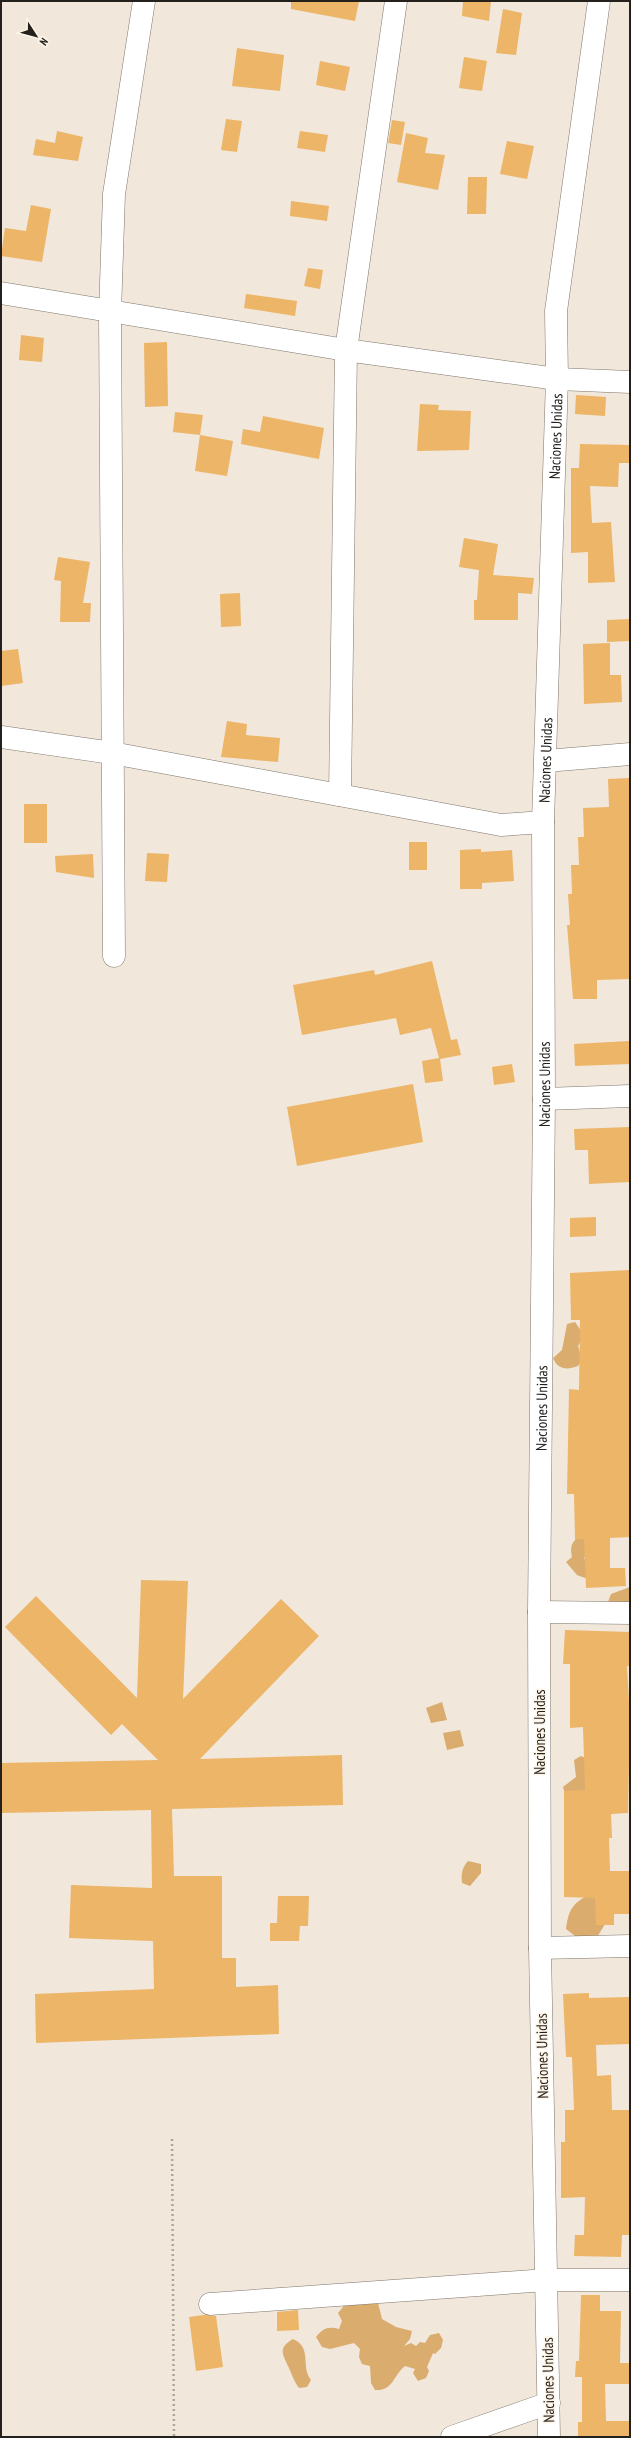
<svg xmlns="http://www.w3.org/2000/svg" width="631" height="2438" viewBox="0 0 631 2438" font-family="'PT Sans Narrow',sans-serif">
	<rect width="100%" height="100%" fill="#f1e7db"/>
	<!-- green -->
	<path fill="#daac6d" d="M575 1322 584 1335 578 1346 582 1359 578 1366C567 1370 558 1370 553 1358L562 1350 567 1324Z
		M579 1536 588 1539 590 1553 584 1558 592 1572 585 1578 577 1575 566 1562 572 1557C570 1547 571 1543 579 1536Z
		M630 1587V1602H608L611 1594Z
		M442 1702 447 1720 431 1723 426 1708Z
		M460 1730 464 1746 447 1750 443 1733Z
		M581 1756 593 1762 595 1789 565 1794 563 1787 576 1777 574 1760Z
		M468 1861 481 1864V1873L470 1886 462 1883C461 1874 462 1868 468 1861Z
		M593 1893 605 1924 596 1939H579L566 1929C569 1907 574 1902 593 1893Z
		M343 2298 378 2303 382 2319 396 2327 412 2331 410 2339 404 2346 411 2343 416 2346 420 2342 425 2343 430 2335 439 2333 443 2340 441 2348 435 2354 433 2353 427 2367 429 2371 426 2378 418 2381 413 2373 415 2369 405 2366C393 2376 393 2391 375 2390L371 2383 370 2366 362 2364 359 2357 360 2349 354 2343 330 2349 322 2347 316 2337C323 2328 328 2326 339 2329L342 2321 338 2313 343 2307Z
		M293 2339C313 2348 300 2366 311 2380L307 2387 299 2388C294 2381 292 2375 289 2368 283 2355 277 2348 293 2339Z"/>
	<!-- building -->
	<path fill="#ecb567" d="M291 1H359L355 21 291 9Z
		M463 1H491L489 21 462 16Z
		M503 9 522 13 516 55 496 53Z
		M237 48 284 55 280 91 232 86Z
		M464 57 487 61 482 91 459 88Z
		M320 61 350 67 345 91 316 85Z
		M226 119 242 121 237 152 221 150Z
		M392 120 405 122 401 145 388 143Z
		M57 131 83 137 78 161 33 155 36 139 55 143Z
		M300 131 328 135 325 152 297 148Z
		M406 133 428 138 425 153 445 155 438 190 397 182Z
		M507 141 534 146 527 179 500 174Z
		M468 177H487L486 214H467Z
		M291 201 329 206 327 221 290 216Z
		M31 205 51 209 42 262 1 256 5 228 26 231Z
		M308 268 323 270 320 289 304 286Z
		M246 294 297 301 295 316 244 308Z
		M21 335 44 338 42 362 19 360Z
		M167 342 168 406 145 407 144 343Z
		M576 395 606 397 605 416 575 414Z
		M420 404 439 405 438 410 471 411 469 450 417 451Z
		M175 412 203 415 200 435 173 432Z
		M263 416 324 428 319 459 241 444 243 429 260 432Z
		M200 435 233 441 227 476 195 471Z
		M580 444 630 445V463H619L618 487 590 486 592 523 611 522 615 582 588 583V552L571 553V468H579Z
		M464 538 498 544 493 575 534 578 532 594 518 593V620H474V600H477L479 570 459 567Z
		M58 557 90 562 83 603H91L90 622H60L61 581 54 580Z
		M240 593 241 626 221 627 220 594Z
		M630 619V641L607 642V620Z
		M610 643V675H621L622 702 584 704 583 644Z
		M18 649 23 683 1 686V651Z
		M227 721 247 724 246 735 280 738 278 762 221 757Z
		M630 778V979L597 980V999H573L567 925H570L568 894H572L571 865H579L578 837H584L583 808 609 807 608 779Z
		M24 804H47V843H24Z
		M409 842H427V870H409Z
		M481 849V852L512 850 514 881 482 883V889H460V850Z
		M147 853 169 854 167 882 145 881Z
		M93 854 94 878 56 872 55 856Z
		M432 961 451 1040 457 1039 461 1055 440 1059 443 1081 425 1083 422 1061 439 1058 431 1028 400 1035 396 1018 302 1035 293 985 374 970 375 975Z
		M629 1041 630 1064 575 1066 574 1044Z
		M512 1064 515 1082 494 1085 492 1067Z
		M413 1084 423 1142 297 1166 287 1107Z
		M630 1127V1182L589 1184 588 1150H575L574 1129Z
		M596 1217V1236L570 1237V1218Z
		M630 1270V1537L610 1538V1568H625L626 1586 586 1588 584 1539H575L574 1494H567L569 1389 579 1390 580 1320H571L570 1273Z
		M141 1580 188 1581 183 1699 281 1599 319 1636 200 1759 342 1755 343 1805 172 1809 174 1876H222V1958H236V1987L278 1985 279 2034 36 2043 35 1994 154 1989 153 1941 69 1938 71 1885 152 1888 151 1810 1 1813V1763L158 1760 122 1724 111 1735 5 1627 36 1596 137 1698Z
		M565 1630 630 1632V1666H627L630 1718 628 1813 611 1814 612 1838H609L610 1871H630V1914H614V1925H596L595 1898 564 1897V1791L585 1790 583 1727 570 1728V1664H563Z
		M278 1896H309L308 1926H300L299 1941H270V1923H277Z
		M589 1993V1998L630 1997V2044L596 2045 597 2076 611 2075 612 2110H630V2235H622L621 2257 574 2256 575 2235H584L585 2197 561 2198V2142H565V2110H574L572 2057H566L563 1994Z
		M581 2295H600V2311H621L620 2363H630V2384H605L606 2421H630V2437H578V2422H582V2377H575L576 2361H579Z
		M298 2310 299 2330 277 2331V2312Z
		M204 2315 216 2316 223 2367 196 2371 189 2317Z"/>
	<g fill="none" stroke-linecap="round" stroke-linejoin="round">
		<!-- minor casing -->
		<g stroke="#7f766b" stroke-width="23">
			<g id="minor">
				<path d="M1 293 346 350 557 379 630 382"/>
				<path d="M1 737 112 753 501 825 543 822"/>
				<path d="M546 761 630 754"/>
				<path d="M340 795 346 350 396 1"/>
				<path d="M114 956 110 313 114 194 144 1"/>
				<path d="M544 1099 630 1096"/>
				<path d="M539 1612 630 1613"/>
				<path d="M540 1948 630 1946"/>
				<path d="M210 2304 547 2280H630"/>
				<path d="M452 2437 549 2403"/>
				<path id="s1" d="M549 2437 540 1948 539 1612 544 1099 543 822 557 379 556 311 599 1"/>
			</g>
		</g>
		<!-- path -->
		<path stroke="#ada69c" stroke-width="2.5" stroke-dasharray="2 3" stroke-linecap="butt" d="M172 2139 174 2437"/>
		<!-- minor -->
		<use href="#minor" stroke="#fff" stroke-width="22"/>
	</g>
	<g text-anchor="middle" dominant-baseline="central" stroke-width="3" stroke-linejoin="round" paint-order="stroke">
		<!-- street labels -->
		<g font-size="15" fill="#24211c" stroke="#fef5e8">
			<text stroke="none"><textPath href="#s1" startOffset="2001">Naciones Unidas</textPath></text>
			<text stroke="none"><textPath href="#s1" startOffset="1677">Naciones Unidas</textPath></text>
			<text stroke="none"><textPath href="#s1" startOffset="1353">Naciones Unidas</textPath></text>
			<text stroke="none"><textPath href="#s1" startOffset="1029">Naciones Unidas</textPath></text>
			<text transform="translate(539 1732) rotate(-90)">Naciones Unidas</text>
			<text transform="translate(542 2056) rotate(-91)">Naciones Unidas</text>
			<text transform="translate(548 2380) rotate(-91)">Naciones Unidas</text>
		</g>
	</g>
	<!-- border -->
	<rect width="631" height="2438" fill="none" stroke="#24211c" stroke-width="4"/>
	<!-- north arrow -->
	<g transform="translate(36 36) rotate(126)" stroke="#fef5e8" stroke-width="3" paint-order="stroke">
	<path d="M0-3L7 15L0 10L-7 15Z" fill="#24211c"/>
	<text y="-6" font-size="11" font-weight="bold" text-anchor="middle" fill="#24211c">N</text>
	</g>
</svg>
